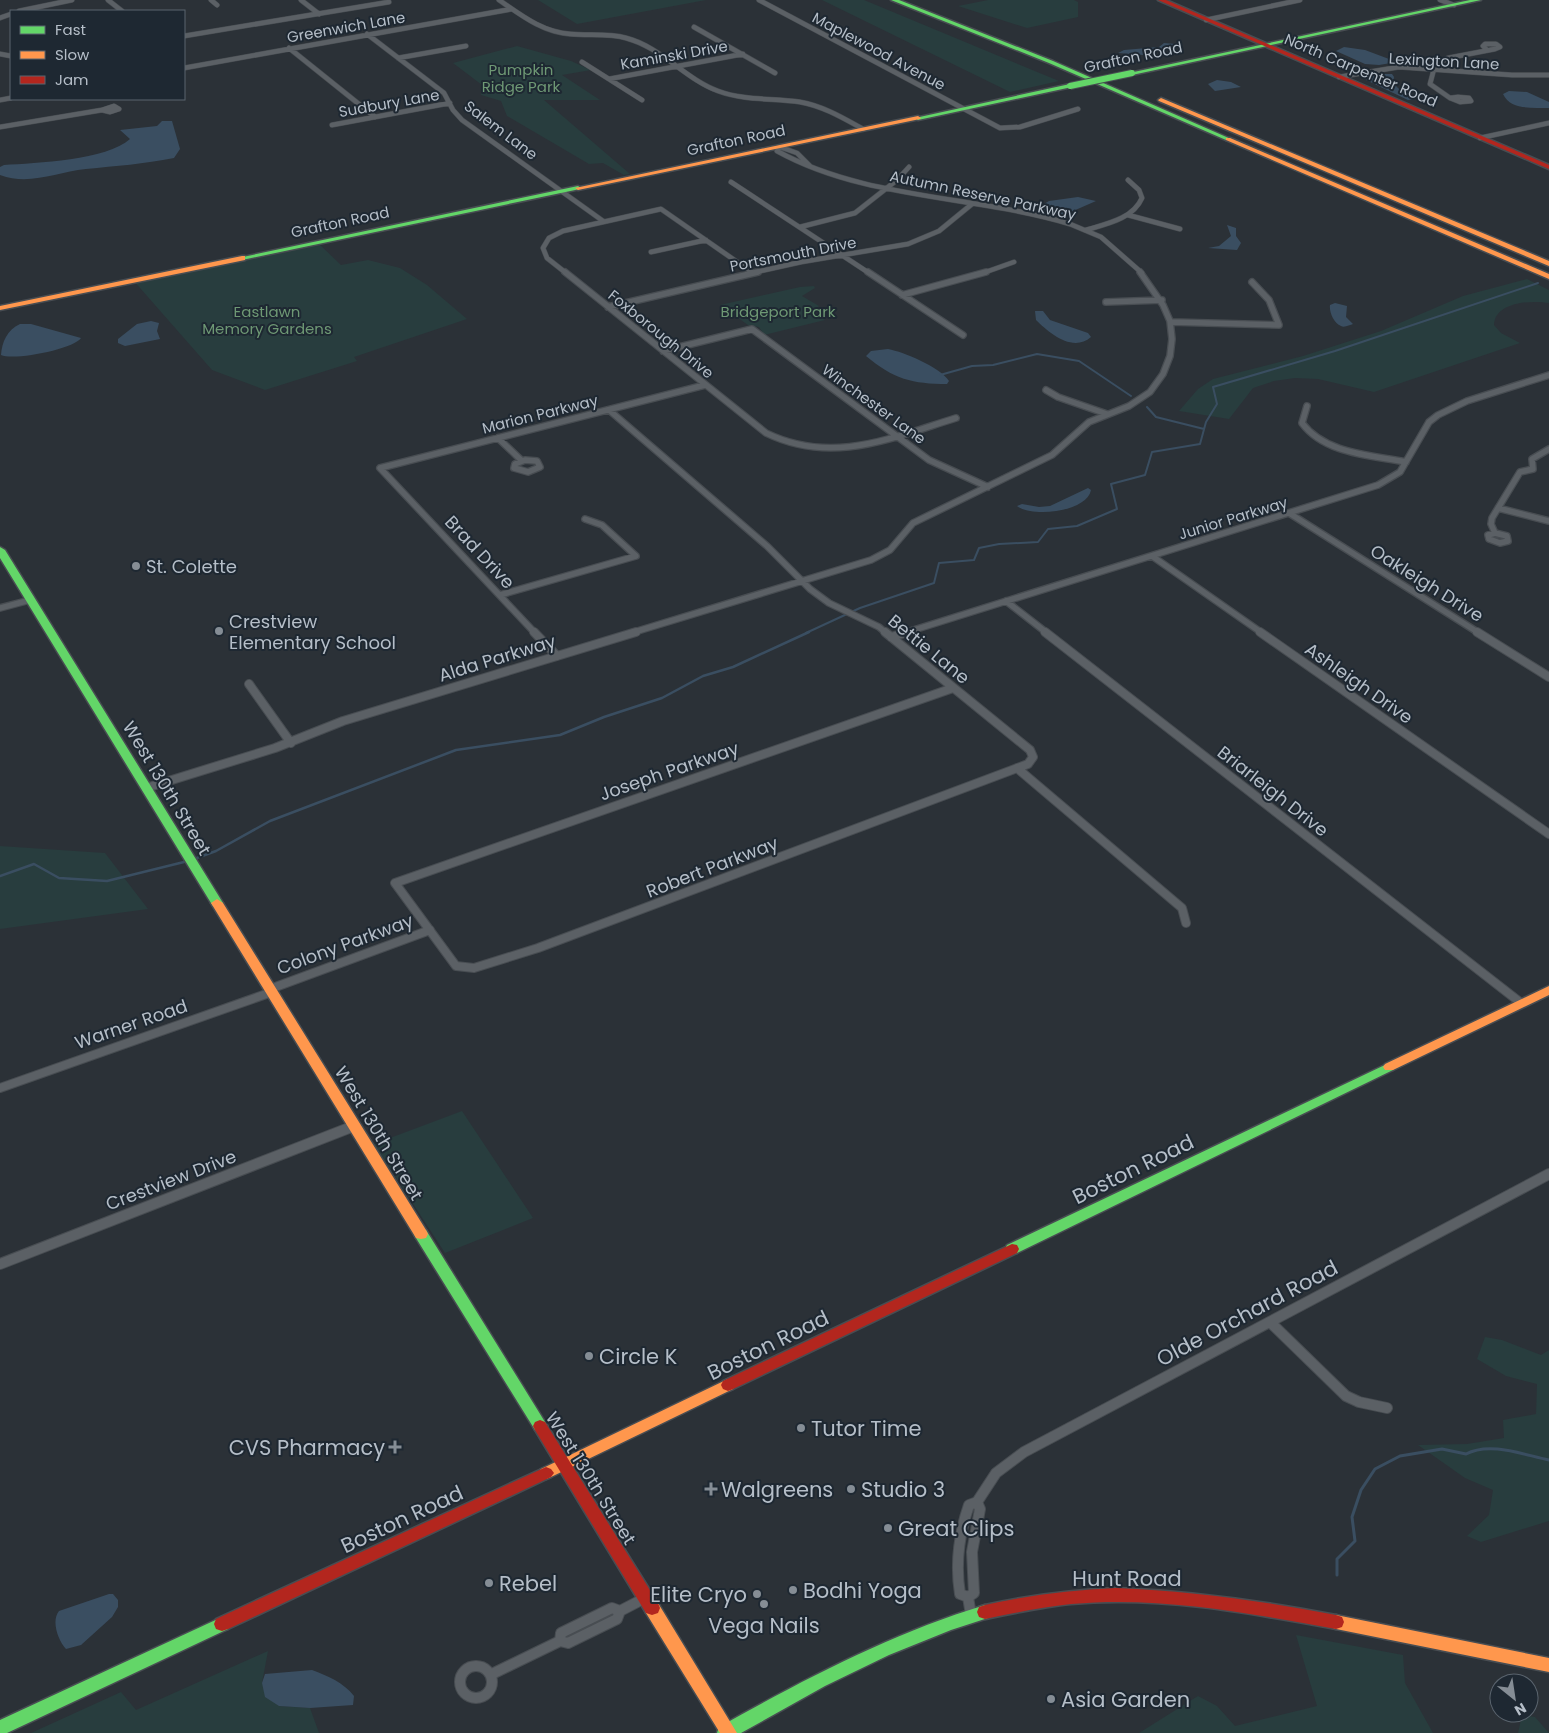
<svg xmlns="http://www.w3.org/2000/svg" width="1549" height="1733" viewBox="0 0 1549 1733" font-family="Poppins,sans-serif">
	<rect width="100%" height="100%" fill="#2b3137"/>
	<!-- green -->
	<path fill="#283d3e" d="M538 0H706L577 24Z
		M822 0H864L1059 81 1010 92Z
		M988 0H1074L1078 2V17L1027 28 958 6Z
		M517 46 571 61 591 70 562 75 600 100H544L630 174 624 175 603 163 589 164 507 116 501 101 481 95 482 85 453 63Z
		M317 242 341 265 368 260 400 268 427 285 467 319 354 357 357 361 265 390 212 370 133 280Z
		M1527 279 1549 290V303C1531 300 1495 302 1494 325L1501 333 1520 343 1374 392 1318 379 1295 378 1274 381 1253 388 1229 419 1179 411 1198 389 1213 379 1303 356 1381 331 1463 296Z
		M814 286 815 288 802 296 819 306 812 311 825 320 764 335 759 327 748 325 720 305 800 287Z
		M0 846 105 853 148 909 0 929Z
		M462 1111 533 1218 445 1253 374 1144Z
		M1485 1337 1502 1340 1541 1355 1549 1350V1521L1481 1542 1467 1536 1489 1515 1493 1490 1465 1478 1418 1445 1467 1444 1504 1438 1503 1420 1536 1414 1537 1384 1506 1376 1477 1359Z
		M1296 1635 1403 1655 1405 1683 1433 1733H1139L1198 1696 1217 1706 1235 1726 1317 1706Z
		M268 1651 262 1683 279 1706 310 1708 319 1733H31L121 1692 136 1710Z
		M1522 1715 1535 1717 1549 1733H1518Z"/>
	<!-- water -->
	<path fill="#3a4e61" d="M1164 43 1175 44 1179 47 1143 55 1118 53 1124 50 1159 47Z
		M1344 47 1365 50 1397 62 1379 65 1365 64 1336 51Z
		M1381 74H1392L1394 77 1393 83 1401 91 1416 99 1408 100 1366 80 1368 77Z
		M1217 80 1231 82 1241 87 1215 91 1208 84Z
		M1509 91 1527 92 1549 102V108C1533 107 1511 111 1503 94Z
		M162 121H172L180 149 174 158C144 164 116 166 86 169 56 172 30 186 0 175V167L4 165C36 163 107 160 130 139L120 130 157 126Z
		M1078 197 1096 201 1064 215 1039 209V207L1049 201Z
		M1227 225 1236 228V236L1241 243 1237 250 1208 248 1219 246 1231 236Z
		M1335 303 1347 306 1346 317 1353 324C1350 325 1344 328 1341 326 1334 323 1329 312 1330 305Z
		M1035 311H1043L1050 320 1088 333 1091 337C1073 353 1049 333 1036 320Z
		M151 321 159 323 157 331 160 339 125 346 118 343V339L137 324Z
		M20 324H31L81 338C74 349 14 361 1 355 2 342 7 330 20 324Z
		M888 349C904 352 940 367 949 381L947 384C913 384 893 379 866 356L871 351Z
		M1088 488 1091 490C1087 512 1032 518 1017 506L1022 504 1039 507 1050 506Z
		M109 1594H113L118 1600V1607L112 1617 81 1645 66 1649C58 1640 51 1621 59 1611Z
		M312 1670C328 1676 343 1682 354 1696L353 1705 310 1708 279 1706 265 1697 262 1683 265 1674Z"/>
	<g fill="none" stroke-linecap="round" stroke-linejoin="round">
		<!-- stream-far2 -->
		<path stroke="#3a4e61" stroke-width="2" d="M940 375 972 366 993 365 1037 354 1079 361 1131 396
			M1147 407 1156 417 1204 429
			M806 633 860 608 934 583 939 563 974 560 979 548 999 544 1038 542 1048 529 1077 526 1117 509 1111 484 1145 475 1152 452 1200 444 1206 422 1217 404 1213 387 1335 351 1538 283"/>
		<!-- stream-far1 -->
		<path stroke="#3a4e61" stroke-width="2.5" d="M194 859 216 851 270 821 456 750 560 735 604 717 662 698 703 676 733 667 809 632
			M0 876 34 864 59 878 107 881 188 861"/>
		<!-- stream -->
		<path stroke="#3a4e61" stroke-width="3" d="M1337 1575V1559L1355 1541 1352 1517 1361 1490 1375 1469 1400 1456 1442 1449 1466 1454C1490 1441 1524 1455 1549 1460"/>
		<!-- street-far3 casing -->
		<g stroke="#484d52" stroke-width="5.5">
			<path id="street-far3" d="M108 0 122 11
				M211 0 217 5
				M301 0 319 14
				M499 0C521 15 542 32 570 34 588 36 608 33 626 38 661 47 685 79 718 91 745 101 773 98 800 102 823 106 843 118 863 129
				M759 0 1000 128 1020 127 1078 109
				M1440 0 1454 5
				M19 11 72 0
				M0 18 11 14
				M1206 20 1300 0
				M694 27 775 73
				M367 34 444 93 453 110 462 120 603 221
				M184 36 389 2
				M289 48 375 117
				M0 54 11 56
				M398 58 466 46
				M582 62 642 100
				M184 68 512 9
				M1339 77 1399 67 1512 75H1549
				M609 79 743 54
				M1458 97 1469 98 1471 101 1460 102 1450 98Z
				M1450 98 1430 84 1435 65 1448 58 1495 49 1500 47 1496 44H1485L1483 46 1487 50
				M0 100 11 98
				M114 106 119 109 110 112 102 110Z
				M332 125 450 103
				M0 127 102 110
				M1480 138 1549 123
				M810 166 797 153 780 147 777 151C866 200 974 195 1070 224L1101 237 1142 273
				M731 182 869 273
				M1128 215 1180 229
				M800 227 855 213 897 180 909 167
				M1086 230C1106 224 1133 219 1142 198L1139 190 1128 180
				M651 252 706 240
				M566 273 547 258 543 248 549 238 563 231 661 209 753 273
				M752 273 801 262 908 244 939 231 972 204
				M983 273 1014 262"/>
		</g>
		<!-- street-far2 casing -->
		<g stroke="#484d52" stroke-width="8">
			<path id="street-far2" d="M565 272 766 433C832 465 891 438 956 418
				M868 272 963 335
				M902 295 986 272
				M1106 302 1162 300
				M608 307 758 272
				M1171 322 1279 325 1269 300 1252 282
				M663 351 752 329 929 460 988 487
				M1046 390 1058 397 1107 414
				M1307 406 1302 423C1325 454 1371 455 1406 462
				M609 410 767 546 810 589 829 603 879 627 886 633
				M498 438 521 460
				M525 460 537 461 540 467 528 472 514 468 515 464Z
				M1498 508 1549 521
				M1289 513 1479 633
				M1495 533 1491 524 1492 518 1520 472 1533 469 1532 459 1549 449
				M1495 533 1507 536 1508 541 1500 543 1489 539 1488 535Z
				M1152 556 1262 633
				M500 595 636 556 602 525 585 519
				M1006 601 1047 633
				M0 608 30 600
				M535 633 380 468 705 385
				M631 633 871 560 890 550 913 523 1052 455 1089 422 1129 406 1150 392 1163 374 1170 356 1172 339 1170 321 1163 305 1140 272
				M904 633 1378 485 1400 472 1429 422 1438 415 1467 401 1549 375"/>
		</g>
		<!-- street-far1 casing -->
		<g stroke="#484d52" stroke-width="10">
			<path id="street-far1" d="M534 632 557 656
				M885 632 1030 750 1033 757 1028 764 538 948 474 968 456 966 395 883 953 688
				M1045 632 1521 1003
				M1260 632 1549 834
				M1477 632 1549 677
				M891 637 908 632
				M249 684 291 743
				M1017 768 1182 908 1186 923
				M146 788 275 748 343 721 636 632
				M270 989 430 930
				M0 1088 272 992"/>
		</g>
		<!-- street casing -->
		<g stroke="#484d52" stroke-width="12">
			<path id="street" d="M0 1264 354 1126
				M1270 1322 1346 1396 1359 1402 1387 1408
				M977 1502 996 1473 1024 1452 1549 1174
				M977 1502 980 1509 972 1552 974 1593 968 1597 960 1594C955 1563 959 1534 969 1505Z
				M968 1597 971 1615
				M612 1608 620 1611 617 1619 568 1643 560 1641 561 1633Z
				M620 1611 645 1598
				M460 1682a16 16 0 1 1 32 0a16 16 0 1 1-32 0Z
				M492 1674 560 1641"/>
		</g>
		<!-- fast casing -->
		<g stroke="#484d52" stroke-width="3">
			<path id="fast" d="M891 0H899L1053 61 1231 139 1226 140 1049 63Z
				M1470 0H1481L1132 75 1129 73Z
				M1070 84 1073 86 1072 87 918 120 915 118Z
				M578 186 581 188 580 189 242 260 238 258Z
				M0 547 5 550 223 903 221 906H213L211 903 0 558Z
				M1389 1063 1393 1064 1395 1067 1393 1070 1017 1253 1012 1254 1007 1253 1005 1249 1007 1245Z
				M421 1229 426 1230 545 1422 547 1426 545 1430 540 1432 535 1430 416 1238 414 1234 416 1230Z
				M985 1605 991 1607 993 1612 991 1617 951 1630 889 1655 825 1686 741 1733H717L719 1727C805 1679 890 1634 985 1605Z
				M222 1617 228 1619 230 1624 228 1629 7 1733H0V1720Z"/>
		</g>
		<!-- slow casing -->
		<g stroke="#484d52" stroke-width="3">
			<path id="slow" d="M1161 98 1549 261V266L1159 101 1158 100Z
				M918 116 921 118 920 119 578 190 575 188Z
				M1226 138H1230L1549 274V279L1226 140Z
				M242 256H245V260L0 310V306Z
				M217 899 223 903 426 1230 428 1234 426 1238 421 1239 416 1238 211 903Z
				M1549 986V995L1393 1070H1385L1383 1067 1385 1064Z
				M728 1379 733 1381 735 1385 733 1389 551 1477 546 1479 541 1477 538 1473 541 1469Z
				M652 1601 658 1603 737 1733H720L646 1613 644 1608 646 1603Z
				M1336 1615 1549 1658V1672L1336 1629 1330 1627 1328 1622 1330 1617Z"/>
		</g>
		<!-- jam casing -->
		<g stroke="#484d52" stroke-width="3">
			<path id="jam" d="M1158 0H1166L1549 165V169Z
				M1012 1244 1017 1245 1019 1249 1017 1253 733 1389 728 1391 723 1389 721 1385 723 1381Z
				M540 1420 545 1422 658 1603 660 1608 658 1613 652 1615 646 1613 535 1430 533 1426 535 1422Z
				M546 1467 551 1469 554 1473 551 1477 228 1629 222 1631 216 1629 214 1624 216 1619Z
				M1116 1588C1191 1591 1263 1601 1336 1615L1342 1617 1344 1622 1342 1627 1336 1629C1249 1613 1160 1596 1071 1604 1042 1607 1014 1613 985 1619L979 1617 977 1612 979 1607 985 1605C1029 1595 1072 1590 1116 1588Z"/>
		</g>
		<!-- street-far3 -->
		<use href="#street-far3" stroke="#5b6065" stroke-width="4.5"/>
		<!-- street-far2 -->
		<use href="#street-far2" stroke="#5b6065" stroke-width="5.5"/>
		<!-- street-far1 -->
		<use href="#street-far1" stroke="#5b6065" stroke-width="8"/>
		<!-- street -->
		<use href="#street" stroke="#5b6065" stroke-width="10"/>
		<!-- fast -->
		<use href="#fast" fill="#63d668" fill-rule="evenodd"/>
		<!-- slow -->
		<use href="#slow" fill="#ff974d" fill-rule="evenodd"/>
		<!-- jam -->
		<use href="#jam" fill="#b3261e" fill-rule="evenodd"/>
		<!-- fast-bridge casing -->
		<g stroke="#484d52" stroke-width="8" stroke-linecap="butt">
			<path id="fast-bridge" d="M1070 86 1132 73"/>
		</g>
		<!-- fast-bridge -->
		<use href="#fast-bridge" stroke="#63d668" stroke-width="6"/>
	</g>
	<!-- markers -->
	<g fill="#858d95" stroke="#1e2832" stroke-width="2">
		<circle cx="136" cy="566" r="5"/>
		<circle cx="219" cy="631" r="5"/>
		<circle cx="589" cy="1356" r="5"/>
		<circle cx="801" cy="1428" r="5"/>
		<path d="M392.5 1439.5h5v5h5v5h-5v5h-5v-5h-5v-5h5z"/>
		<path d="M708.5 1481.5h5v5h5v5h-5v5h-5v-5h-5v-5h5z"/>
		<circle cx="851" cy="1489" r="5"/>
		<circle cx="888" cy="1528" r="5"/>
		<circle cx="489" cy="1583" r="5"/>
		<circle cx="793" cy="1590" r="5"/>
		<circle cx="757" cy="1594" r="5"/>
		<circle cx="764" cy="1604" r="5"/>
		<circle cx="1051" cy="1699" r="5"/>
	</g>
	<g text-anchor="middle" dominant-baseline="central" stroke-width="4" stroke-linejoin="round" paint-order="stroke">
		<!-- far-street labels -->
		<g font-size="15" fill="#b5bec8" stroke="#1e2832">
			<text transform="translate(346 27) rotate(-10)">Greenwich Lane</text>
			<text transform="translate(879 51) rotate(28)">Maplewood Avenue</text>
			<text transform="translate(674 55) rotate(-10)">Kaminski Drive</text>
			<text transform="translate(1133 57) rotate(-12)">Grafton Road</text>
			<text transform="translate(1444 61) rotate(3)">Lexington Lane</text>
			<text transform="translate(1361 70) rotate(23)">North Carpenter Road</text>
			<text transform="translate(389 103) rotate(-10)">Sudbury Lane</text>
			<text transform="translate(501 130) rotate(37)">Salem Lane</text>
			<text transform="translate(736 140) rotate(-12)">Grafton Road</text>
			<text transform="translate(983 195) rotate(12)">Autumn Reserve Parkway</text>
			<text transform="translate(340 222) rotate(-12)">Grafton Road</text>
			<text transform="translate(793 254) rotate(-11)">Portsmouth Drive</text>
			<text transform="translate(661 334) rotate(39)">Foxborough Drive</text>
			<text transform="translate(874 404) rotate(36)">Winchester Lane</text>
			<text transform="translate(540 414) rotate(-14)">Marion Parkway</text>
			<text transform="translate(1233 518) rotate(-17)">Junior Parkway</text>
		</g>
		<!-- far-park labels -->
		<g font-size="15" fill="#6e9874" stroke="#1e2832">
			<text x="521" y="69">Pumpkin<tspan x="521" dy="17">Ridge Park</tspan></text>
			<text x="267" y="311">Eastlawn<tspan x="267" dy="17">Memory Gardens</tspan></text>
			<text x="778" y="311">Bridgeport Park</text>
		</g>
		<!-- street labels -->
		<g font-size="18" fill="#b5bec8" stroke="#1e2832">
			<text transform="translate(480 552) rotate(47)">Brad Drive</text>
			<text transform="translate(1427 583) rotate(32)">Oakleigh Drive</text>
			<text transform="translate(929 649) rotate(39)">Bettie Lane</text>
			<text transform="translate(497 658) rotate(-17)">Alda Parkway</text>
			<text transform="translate(1359 683) rotate(35)">Ashleigh Drive</text>
			<text transform="translate(669 771) rotate(-19)">Joseph Parkway</text>
			<text transform="translate(167 788) rotate(59)">West 130th Street</text>
			<text transform="translate(1273 791) rotate(38)">Briarleigh Drive</text>
			<text transform="translate(712 867) rotate(-21)">Robert Parkway</text>
			<text transform="translate(345 944) rotate(-20)">Colony Parkway</text>
			<text transform="translate(131 1024) rotate(-19)">Warner Road</text>
			<text transform="translate(379 1133) rotate(59)">West 130th Street</text>
			<text transform="translate(171 1180) rotate(-21)">Crestview Drive</text>
			<text transform="translate(591 1478) rotate(58)">West 130th Street</text>
		</g>
		<!-- poi labels -->
		<g font-size="18" fill="#b5bec8" stroke="#1e2832" text-anchor="start">
			<text x="146" y="566">St. Colette</text>
			<text x="229" y="621">Crestview<tspan x="229" dy="21">Elementary School</tspan></text>
		</g>
		<!-- near-street labels -->
		<g font-size="21" fill="#b5bec8" stroke="#1e2832">
			<text transform="translate(1133 1169) rotate(-26)">Boston Road</text>
			<text transform="translate(1247 1313) rotate(-28)">Olde Orchard Road</text>
			<text transform="translate(768 1345) rotate(-26)">Boston Road</text>
			<text transform="translate(402 1519) rotate(-25)">Boston Road</text>
			<text x="1127" y="1578">Hunt Road</text>
		</g>
		<!-- near-poi labels -->
		<g font-size="21" fill="#b5bec8" stroke="#1e2832" text-anchor="start">
			<text x="599" y="1356">Circle K</text>
			<text x="811" y="1428">Tutor Time</text>
			<text x="385" y="1447" text-anchor="end">CVS Pharmacy</text>
			<text x="721" y="1489">Walgreens</text>
			<text x="861" y="1489">Studio 3</text>
			<text x="898" y="1528">Great Clips</text>
			<text x="499" y="1583">Rebel</text>
			<text x="803" y="1590">Bodhi Yoga</text>
			<text x="747" y="1594" text-anchor="end">Elite Cryo</text>
			<text x="764" y="1625" text-anchor="middle">Vega Nails</text>
			<text x="1061" y="1699">Asia Garden</text>
		</g>
	</g>
	<!-- legend -->
	<rect x="10" y="10" width="175" height="90" fill="#1e2832" stroke="#5a646e"/>
	<rect x="20" y="26" width="25" height="8" fill="#63d668" stroke="#5a646e"/>
	<text x="55" y="35" font-size="15" fill="#b5bec8">Fast</text>
	<rect x="20" y="51" width="25" height="8" fill="#ff974d" stroke="#5a646e"/>
	<text x="55" y="60" font-size="15" fill="#b5bec8">Slow</text>
	<rect x="20" y="76" width="25" height="8" fill="#b3261e" stroke="#5a646e"/>
	<text x="55" y="85" font-size="15" fill="#b5bec8">Jam</text>
	<!-- north arrow -->
	<g transform="translate(1514 1698) rotate(150)"><circle r="24" fill="#1e2832" stroke="#5a646e"/>
	<path d="M0-4L9 19L0 12L-9 19Z" fill="#858d95"/>
	<text y="-8" font-size="14" font-weight="bold" text-anchor="middle" fill="#b5bec8">N</text>
	</g>
</svg>
